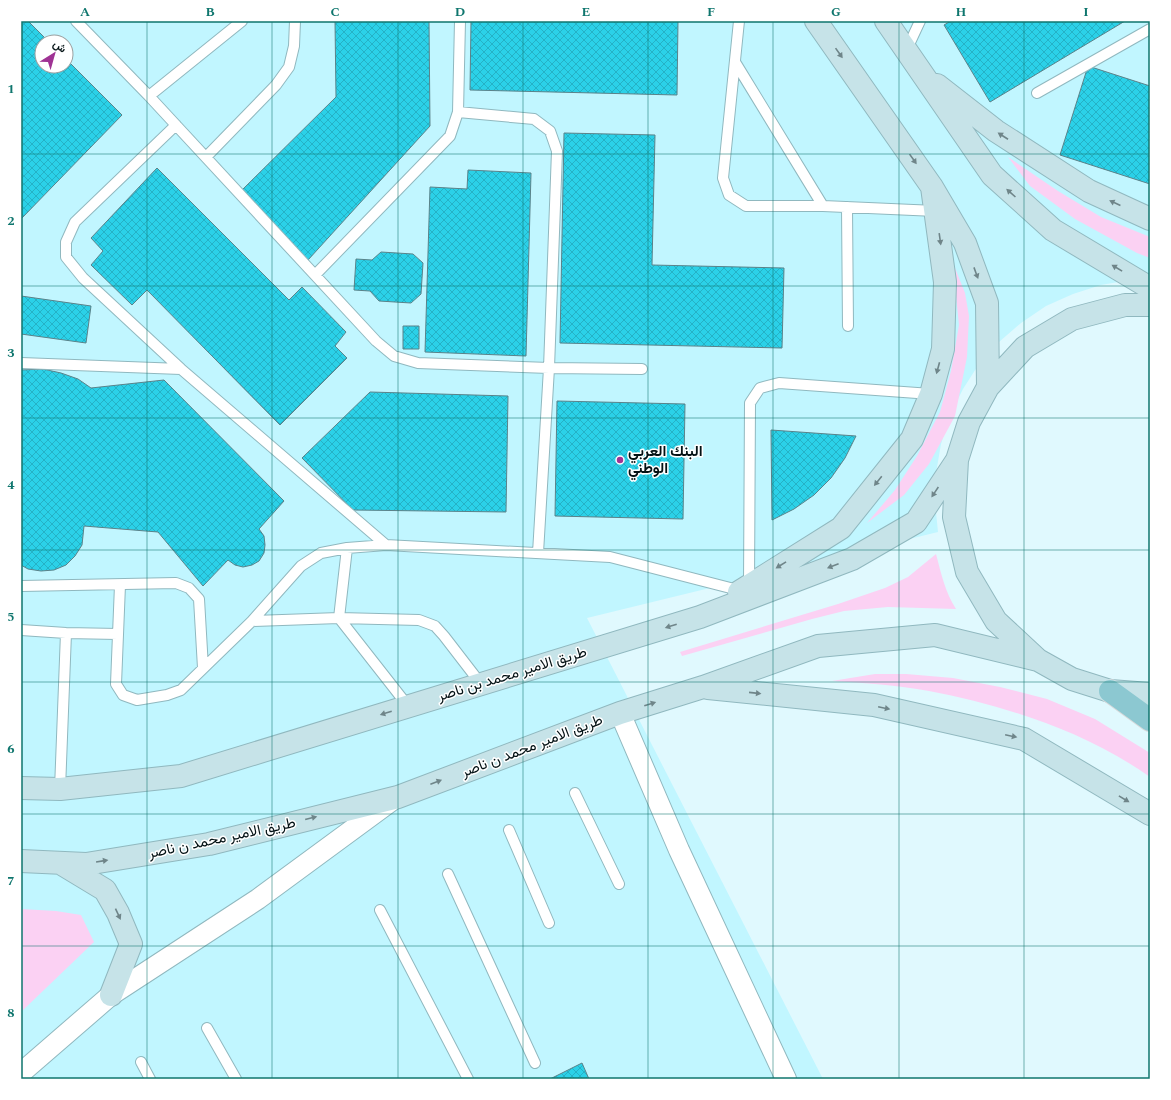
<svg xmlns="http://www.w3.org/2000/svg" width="1171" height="1100" viewBox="0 0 1171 1100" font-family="Spectral,Vazirmatn,serif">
	<defs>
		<pattern id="building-cross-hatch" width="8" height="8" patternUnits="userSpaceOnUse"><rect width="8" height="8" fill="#2bd1e8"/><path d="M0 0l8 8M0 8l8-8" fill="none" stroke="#25b2c6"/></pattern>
	</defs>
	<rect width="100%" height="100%" fill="#e0f9fe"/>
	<!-- built -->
	<path fill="#c1f6ff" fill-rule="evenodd" d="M21 21H1150V280H1130L1101 285 1073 294 1046 306 1021 323 999 342 979 364 963 389 950 415 941 444 936 473 935 502 938 532 587 618 823 1079H21ZM42 42H66V66H42Z"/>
	<!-- green -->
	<path fill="#fbd1f3" d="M1008 157 1058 191 1101 217 1150 237V258L1137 253 1075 219 1030 186Z
		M955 268 965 293 969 316 967 357 955 416 929 464 904 495 867 523 895 490 917 456 940 412 951 371 959 325 956 296Z
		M936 554C941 573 945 592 956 609L888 607 844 611 812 619 682 656 680 652 838 604 885 588 908 577Z
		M875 674H906L953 678 1000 687 1047 699 1095 719 1150 753V777C1085 731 1006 706 929 691 897 685 864 683 832 681Z
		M21 909 56 911 81 915 94 942 21 1012Z"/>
	<!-- building -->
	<path fill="url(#building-cross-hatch)" stroke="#5b8289" d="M21 21H28L49 42H42V66H66V59L122 115 21 219Z
		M335 21H429L430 126 308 260 240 192 336 97Z
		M471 21H678L677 95 470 90Z
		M951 21H1125L990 102 944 25Z
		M1088 66 1150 86V184L1060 155Z
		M564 133 655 135 652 265 784 268 782 348 560 343Z
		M157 168 289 300 302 287 346 332 335 346 347 358 280 425 147 290 132 305 91 265 103 251 91 238Z
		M468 170 531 173 526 356 425 352 430 187 467 189Z
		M381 252 413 254 423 263 421 294 411 303 379 301 370 291 354 290 356 259 372 260Z
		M21 296 91 306 86 343 21 334Z
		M403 326H419V349H403Z
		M43 369 61 373 78 379 91 388 164 380 284 501 259 529 264 536 265 545 264 553 259 561 252 565 243 567 235 565 228 560 203 586 158 532 84 526 82 545 75 556 66 565 54 570 41 571 28 569 21 565V370Z
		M370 392 508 396 506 512 353 510 302 458Z
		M557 401 685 404 683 519 555 516Z
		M771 430 856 436 845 458 831 478 814 495 794 509 772 520Z
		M582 1063 589 1079H550Z"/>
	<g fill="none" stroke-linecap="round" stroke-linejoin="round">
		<!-- lane casing -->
		<g stroke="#90b8bf" stroke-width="12">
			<path id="lane" d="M76 21 149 96 376 341 394 356 418 363 549 368 642 369
				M739 21 723 178 729 195 746 206H823L936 211
				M906 51 920 21
				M735 62 823 206
				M1037 93 1150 29
				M149 96 242 21
				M458 112 534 119 550 131 557 151 549 368 538 553
				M176 125 75 222 66 242V257L83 278 181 369 386 545
				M206 157 276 85 289 67 294 46 295 21
				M847 207 848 326
				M315 275 450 136 458 112 460 21
				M21 363 181 369
				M347 548 339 618 419 620 435 626 444 636 481 684
				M120 585 116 684 123 695 137 700 167 695 181 690 252 621 339 618 408 706
				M21 586 176 583 189 588 199 599 203 668
				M749 586 750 403 760 388 779 383 931 394
				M252 621 301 566 321 553 347 548 386 545 610 557 742 591
				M21 630 66 633 118 634
				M60 789 66 633
				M575 793 619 884
				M509 830 549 923
				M448 874 535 1063
				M380 910 468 1079
				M207 1028 236 1079
				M141 1062 150 1079"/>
		</g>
		<!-- street casing -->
		<g stroke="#90b8bf" stroke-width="22">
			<path id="street" d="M620 713 679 850 786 1079
				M21 1073 111 995 258 899 394 799"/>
		</g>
		<!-- secondary casing -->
		<g stroke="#90b8bf" stroke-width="24">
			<path id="secondary" d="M816 21 932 187 965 243 987 303 988 387
				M886 21 992 175 1053 230 1150 288
				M937 85 996 131 1089 191 1150 219
				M1150 305H1125L1072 319 1025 347 988 387 969 422 957 460 954 517 967 572 996 621 1038 660 1072 679 1110 691 1150 694
				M739 592 841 528 912 439 931 394 943 349 945 282 932 187
				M708 688 874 705 1024 739 1150 814
				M21 788 60 789 181 776 700 617 852 559 916 522 957 460
				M21 861 86 864 209 844 398 797 620 713 703 687 818 646 935 635 1038 660
				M62 864 105 890 118 913 131 944 111 995"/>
		</g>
		<!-- primary casing -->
		<g stroke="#d7d9da" stroke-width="24">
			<path id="primary" d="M1110 691 1150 720"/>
		</g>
		<!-- lane -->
		<use href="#lane" stroke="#fff" stroke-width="10"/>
		<!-- street -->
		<use href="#street" stroke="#fff" stroke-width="20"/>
		<!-- secondary -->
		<use href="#secondary" stroke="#c6e3e8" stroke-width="22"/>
		<!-- primary -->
		<use href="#primary" stroke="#8cc8d1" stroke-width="22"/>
	</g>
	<!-- one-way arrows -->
	<defs><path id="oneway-solid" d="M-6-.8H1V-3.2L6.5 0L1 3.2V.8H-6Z"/></defs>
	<g fill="#6f8589">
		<use href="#oneway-solid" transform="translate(839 53) rotate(55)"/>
		<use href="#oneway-solid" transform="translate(1003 136) rotate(-147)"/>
		<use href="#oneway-solid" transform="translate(913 159) rotate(55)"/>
		<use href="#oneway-solid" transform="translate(1011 193) rotate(-138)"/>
		<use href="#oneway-solid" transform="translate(1115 203) rotate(-155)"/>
		<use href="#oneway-solid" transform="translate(940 239) rotate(82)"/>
		<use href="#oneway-solid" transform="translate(1117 268) rotate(-149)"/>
		<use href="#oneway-solid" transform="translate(976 273) rotate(70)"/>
		<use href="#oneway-solid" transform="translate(938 368) rotate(105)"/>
		<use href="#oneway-solid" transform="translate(878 481) rotate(129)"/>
		<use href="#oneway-solid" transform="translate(935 492) rotate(124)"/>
		<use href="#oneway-solid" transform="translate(781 565) rotate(148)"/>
		<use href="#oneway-solid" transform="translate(833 566) rotate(159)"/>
		<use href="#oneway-solid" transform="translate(671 626) rotate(163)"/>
		<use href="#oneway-solid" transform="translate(755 693) rotate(6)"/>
		<use href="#oneway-solid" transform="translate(650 704) rotate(-17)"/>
		<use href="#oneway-solid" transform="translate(884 708) rotate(12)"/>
		<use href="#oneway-solid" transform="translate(386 713) rotate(163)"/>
		<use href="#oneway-solid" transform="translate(1011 736) rotate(12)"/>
		<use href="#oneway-solid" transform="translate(436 782) rotate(-21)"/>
		<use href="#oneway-solid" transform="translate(1124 799) rotate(31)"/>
		<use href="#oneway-solid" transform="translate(311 818) rotate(-14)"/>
		<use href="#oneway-solid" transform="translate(102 861) rotate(-9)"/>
		<use href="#oneway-solid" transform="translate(118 914) rotate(65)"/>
	</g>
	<!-- grid -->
	<path fill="none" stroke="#0f766e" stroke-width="1" stroke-opacity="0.55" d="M147 21V1079M272 21V1079M398 21V1079M523 21V1079M648 21V1079M773 21V1079M899 21V1079M1024 21V1079M21 154H1150M21 286H1150M21 418H1150M21 550H1150M21 682H1150M21 814H1150M21 946H1150"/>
	<!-- markers -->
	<circle fill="#9f3394" stroke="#fff" stroke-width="1.5" cx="620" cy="460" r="4"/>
	<g text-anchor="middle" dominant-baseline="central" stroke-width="3" stroke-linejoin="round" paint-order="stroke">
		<!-- poi labels -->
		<g font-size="15" font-weight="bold" fill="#041215" stroke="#fff" text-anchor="start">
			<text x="628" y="451">البنك العربي<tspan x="628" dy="17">الوطني</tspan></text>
		</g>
		<!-- street labels -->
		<g font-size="15" fill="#041215" stroke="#fff">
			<text transform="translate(512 674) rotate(-17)">طريق الامير محمد بن ناصر</text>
			<text transform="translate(532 746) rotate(-21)">طريق الامير محمد ن ناصر</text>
			<text transform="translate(222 838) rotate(-12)">طريق الامير محمد ن ناصر</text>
		</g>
	</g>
	<!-- border -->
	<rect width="1171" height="1100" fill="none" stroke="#ffffff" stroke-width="44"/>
	<!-- north arrow -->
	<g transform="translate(54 54) rotate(37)"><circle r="19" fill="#ffffff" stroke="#9ba0a1"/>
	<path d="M0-3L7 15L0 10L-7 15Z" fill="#9f3394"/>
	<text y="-6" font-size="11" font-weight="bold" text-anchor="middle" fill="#041215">ش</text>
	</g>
	<rect x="22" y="22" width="1127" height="1056" fill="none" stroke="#0f766e" stroke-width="1.5"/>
	<g font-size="13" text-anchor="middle" font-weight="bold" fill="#0f766e">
		<text x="85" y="16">A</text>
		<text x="210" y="16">B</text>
		<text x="335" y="16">C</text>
		<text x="460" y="16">D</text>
		<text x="586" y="16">E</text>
		<text x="711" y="16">F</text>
		<text x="836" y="16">G</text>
		<text x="961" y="16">H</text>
		<text x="1086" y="16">I</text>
		<text x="11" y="93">1</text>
		<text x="11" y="225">2</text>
		<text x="11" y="357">3</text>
		<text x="11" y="489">4</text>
		<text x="11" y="621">5</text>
		<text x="11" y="753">6</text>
		<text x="11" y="885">7</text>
		<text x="11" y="1017">8</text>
	</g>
</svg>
